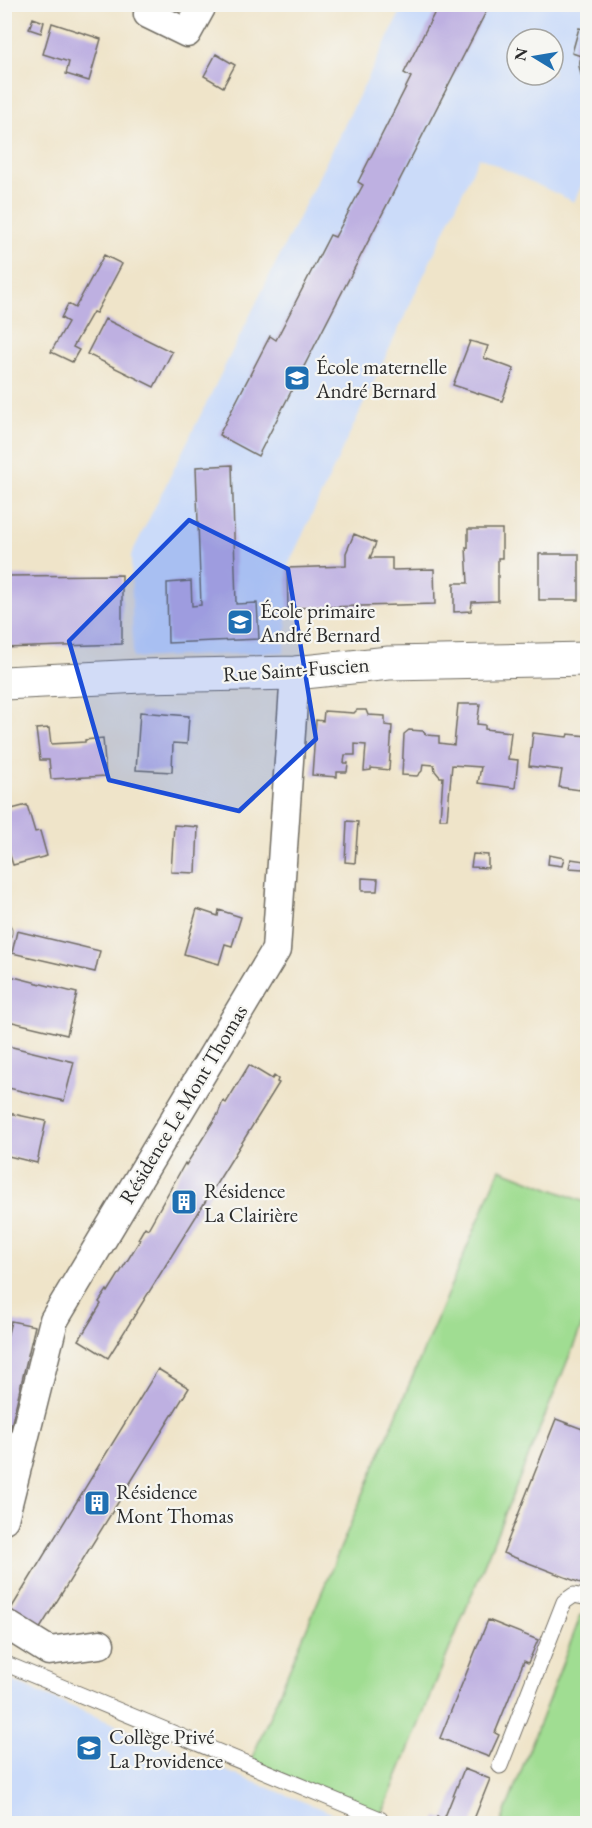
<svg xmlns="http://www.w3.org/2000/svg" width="592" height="1828" viewBox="0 0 592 1828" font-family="'EB Garamond',serif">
	<rect width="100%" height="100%" fill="#f6f6f2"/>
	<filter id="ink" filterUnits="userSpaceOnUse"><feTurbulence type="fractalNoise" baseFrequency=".0167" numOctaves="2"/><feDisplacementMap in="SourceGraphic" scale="12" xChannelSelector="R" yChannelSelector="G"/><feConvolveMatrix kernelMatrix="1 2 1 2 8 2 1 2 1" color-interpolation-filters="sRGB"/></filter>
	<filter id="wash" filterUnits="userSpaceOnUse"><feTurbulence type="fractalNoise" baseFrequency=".008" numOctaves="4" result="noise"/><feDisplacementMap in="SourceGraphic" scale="24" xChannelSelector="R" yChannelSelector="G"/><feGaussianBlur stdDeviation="1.35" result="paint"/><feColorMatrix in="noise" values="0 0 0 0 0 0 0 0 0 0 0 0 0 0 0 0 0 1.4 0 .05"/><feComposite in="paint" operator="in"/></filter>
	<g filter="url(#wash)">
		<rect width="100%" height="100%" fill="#efe4c9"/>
		<!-- built -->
		<path fill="#cbdbf9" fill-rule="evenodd" d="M404 5H587V173L574 202 479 157 287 568 288 608 284 652 133 658 131 555ZM517 39H553V75H517Z
			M4 1678 226 1771 357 1823H5Z"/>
		<!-- green -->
		<path fill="#a0dd92" stroke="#66845e" stroke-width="1.5" d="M500 1169 587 1203V1313L380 1819 249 1765Z
			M581 1615 588 1618 587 1823H501Z"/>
		<g id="blocks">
			<!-- building -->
			<path fill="#beb0e1" d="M439 4H490L258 456 219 435 270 336 276 340 330 235 335 237 363 185 358 182 411 77 404 73Z
				M33 18 44 22 41 33 29 29Z
				M52 23 101 39 89 81 66 74 69 62 43 54Z
				M579 28 588 30V77L581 75 579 66 581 56 572 53Z
				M216 54 235 65 223 87 204 76Z
				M104 255 122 264 96 313 93 312 73 347 79 350 72 362 51 352 68 322 61 318 68 304 75 308Z
				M105 319 172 352 154 387 87 354Z
				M470 341 488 346 484 358 514 369 502 401 453 385Z
				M232 465 236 604 257 603 259 639 168 643 167 583 191 581 192 606 201 605 196 467Z
				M468 529H502V558H498V601L472 602 471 611 454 612V583H468L466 547 468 548Z
				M354 534 376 543 370 558H392V570L434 569 435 604 288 608 287 568 346 566V553Z
				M539 554H579V600H539Z
				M122 575V644L4 648V576Z
				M458 704H480L477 724 485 725V729L511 732 508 759 518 760 515 788 478 783 481 767 452 765 447 819H440L443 777H440L435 771 434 765 423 764 422 771 417 776 402 775 404 734 409 730 423 731 426 735 439 736V743L454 745Z
				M357 710H366L368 715 385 716V725L392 726 389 770 371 768V770L364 771 366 745 355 744V755H345L344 763H348L347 772H337V777L312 775 316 720 323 721 324 711 354 713Z
				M140 712 189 716 187 744 173 743 172 772 136 770Z
				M49 728 51 744 85 742V740L103 738 106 776 51 779 49 760H40L36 729Z
				M533 733 567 737 568 734 588 736V778H582L580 790 559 787 562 770 529 766Z
				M27 805 35 832 40 831 47 856 13 865 4 836V811Z
				M347 821 358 822 355 863 345 862Z
				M174 825 198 827 196 873 171 872Z
				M473 854 488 855V868L471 867Z
				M549 855 564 858 562 866 548 864Z
				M571 859 585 861 583 869 569 868Z
				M362 878 378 879 377 891H362Z
				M197 909 218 916 219 910 241 917 232 946 225 944 219 964 184 954Z
				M17 931 100 951 95 972 12 953Z
				M6 975 77 993 67 1035 4 1020Z
				M4 1045 74 1062 64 1101 4 1087Z
				M249 1065 272 1079 274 1076 278 1079 277 1082 279 1083 108 1358 79 1340 101 1304 99 1302 107 1290 108 1292 140 1240 138 1239 145 1227 148 1229 185 1163 186 1165 218 1114 223 1101 226 1103Z
				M4 1112 46 1121 37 1163 4 1155Z
				M11 1321 35 1326 5 1451 4 1350Z
				M158 1369 189 1388 36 1635 6 1617Z
				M556 1419 588 1431V1586L503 1553Z
				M488 1620 538 1640 528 1663 524 1661 495 1733 499 1735 489 1757 440 1738Z
				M464 1769 490 1779 472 1824H435L437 1817 444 1819Z"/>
		</g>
	</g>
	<g filter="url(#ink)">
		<use href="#blocks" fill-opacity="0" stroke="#706c62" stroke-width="1.5"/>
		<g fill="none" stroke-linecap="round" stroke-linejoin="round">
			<!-- service casing -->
			<g stroke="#706c62" stroke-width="17">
				<path id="service" d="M4 930V933
					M4 1663 380 1819
					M500 1766 564 1602 574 1595 588 1598"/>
			</g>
			<!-- minor casing -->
			<g stroke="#706c62" stroke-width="31">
				<path id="minor" d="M148 14 187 33 203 4
					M4 1519 54 1320 276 950 295 673
					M4 1623 49 1651 100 1644"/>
			</g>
			<!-- secondary casing -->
			<g stroke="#706c62" stroke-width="35">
				<path id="secondary" d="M4 683 141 676 295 673 389 663 588 659"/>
			</g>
			<!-- service -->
			<use href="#service" stroke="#fff" stroke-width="15"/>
			<!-- minor -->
			<use href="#minor" stroke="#fff" stroke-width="28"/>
			<!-- secondary -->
			<use href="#secondary" stroke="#fff" stroke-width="33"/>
		</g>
	</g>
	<!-- marked area -->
	<path fill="#1d4ed8" fill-opacity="0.2" stroke="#1d4ed8" stroke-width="4.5" stroke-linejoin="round" d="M189 520 288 569 316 739 239 811 109 780 69 641Z"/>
	<!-- icons -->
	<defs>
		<g id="school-square" transform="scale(1.35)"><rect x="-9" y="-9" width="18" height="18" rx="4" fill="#1f6fb2" stroke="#f6f6f2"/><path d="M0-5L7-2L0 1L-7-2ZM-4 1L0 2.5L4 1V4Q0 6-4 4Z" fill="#fff"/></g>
		<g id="building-square" transform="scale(1.35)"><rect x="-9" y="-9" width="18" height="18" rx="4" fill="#1f6fb2" stroke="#f6f6f2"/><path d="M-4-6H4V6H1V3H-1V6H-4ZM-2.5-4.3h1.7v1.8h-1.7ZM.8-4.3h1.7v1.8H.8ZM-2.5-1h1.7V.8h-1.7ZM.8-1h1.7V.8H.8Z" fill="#fff"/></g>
	</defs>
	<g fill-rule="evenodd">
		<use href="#school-square" x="297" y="378"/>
		<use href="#school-square" x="240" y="622"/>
		<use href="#building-square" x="184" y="1202"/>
		<use href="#building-square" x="97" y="1503"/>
		<use href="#school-square" x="89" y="1748"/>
	</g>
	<g text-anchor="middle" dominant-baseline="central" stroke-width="4.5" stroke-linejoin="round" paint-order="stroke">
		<!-- poi labels -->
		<g font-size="21" fill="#2b2b2b" stroke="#f6f6f2" text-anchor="start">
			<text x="316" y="366">École maternelle<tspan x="316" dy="24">André Bernard</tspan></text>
			<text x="260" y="610">École primaire<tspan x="260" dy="24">André Bernard</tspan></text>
			<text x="204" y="1190">Résidence<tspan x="204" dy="24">La Clairière</tspan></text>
			<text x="116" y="1491">Résidence<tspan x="116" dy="24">Mont Thomas</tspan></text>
			<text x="109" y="1736">Collège Privé<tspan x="109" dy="24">La Providence</tspan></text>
		</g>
		<!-- street labels -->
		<g font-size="21" fill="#2b2b2b" stroke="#f6f6f2">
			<text transform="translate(296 669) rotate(-4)">Rue Saint-Fuscien</text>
			<text transform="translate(183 1104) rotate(-59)">Résidence Le Mont Thomas</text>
		</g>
	</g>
	<!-- margin -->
	<rect width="592" height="1828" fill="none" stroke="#f6f6f2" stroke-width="24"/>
	<!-- north arrow -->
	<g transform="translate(535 57) rotate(281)"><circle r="28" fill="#f6f6f2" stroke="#a5a5a2" stroke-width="1.5"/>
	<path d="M0-4.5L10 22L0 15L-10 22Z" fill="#1f6fb2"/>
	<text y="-9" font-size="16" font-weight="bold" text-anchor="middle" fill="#2b2b2b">N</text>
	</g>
</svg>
